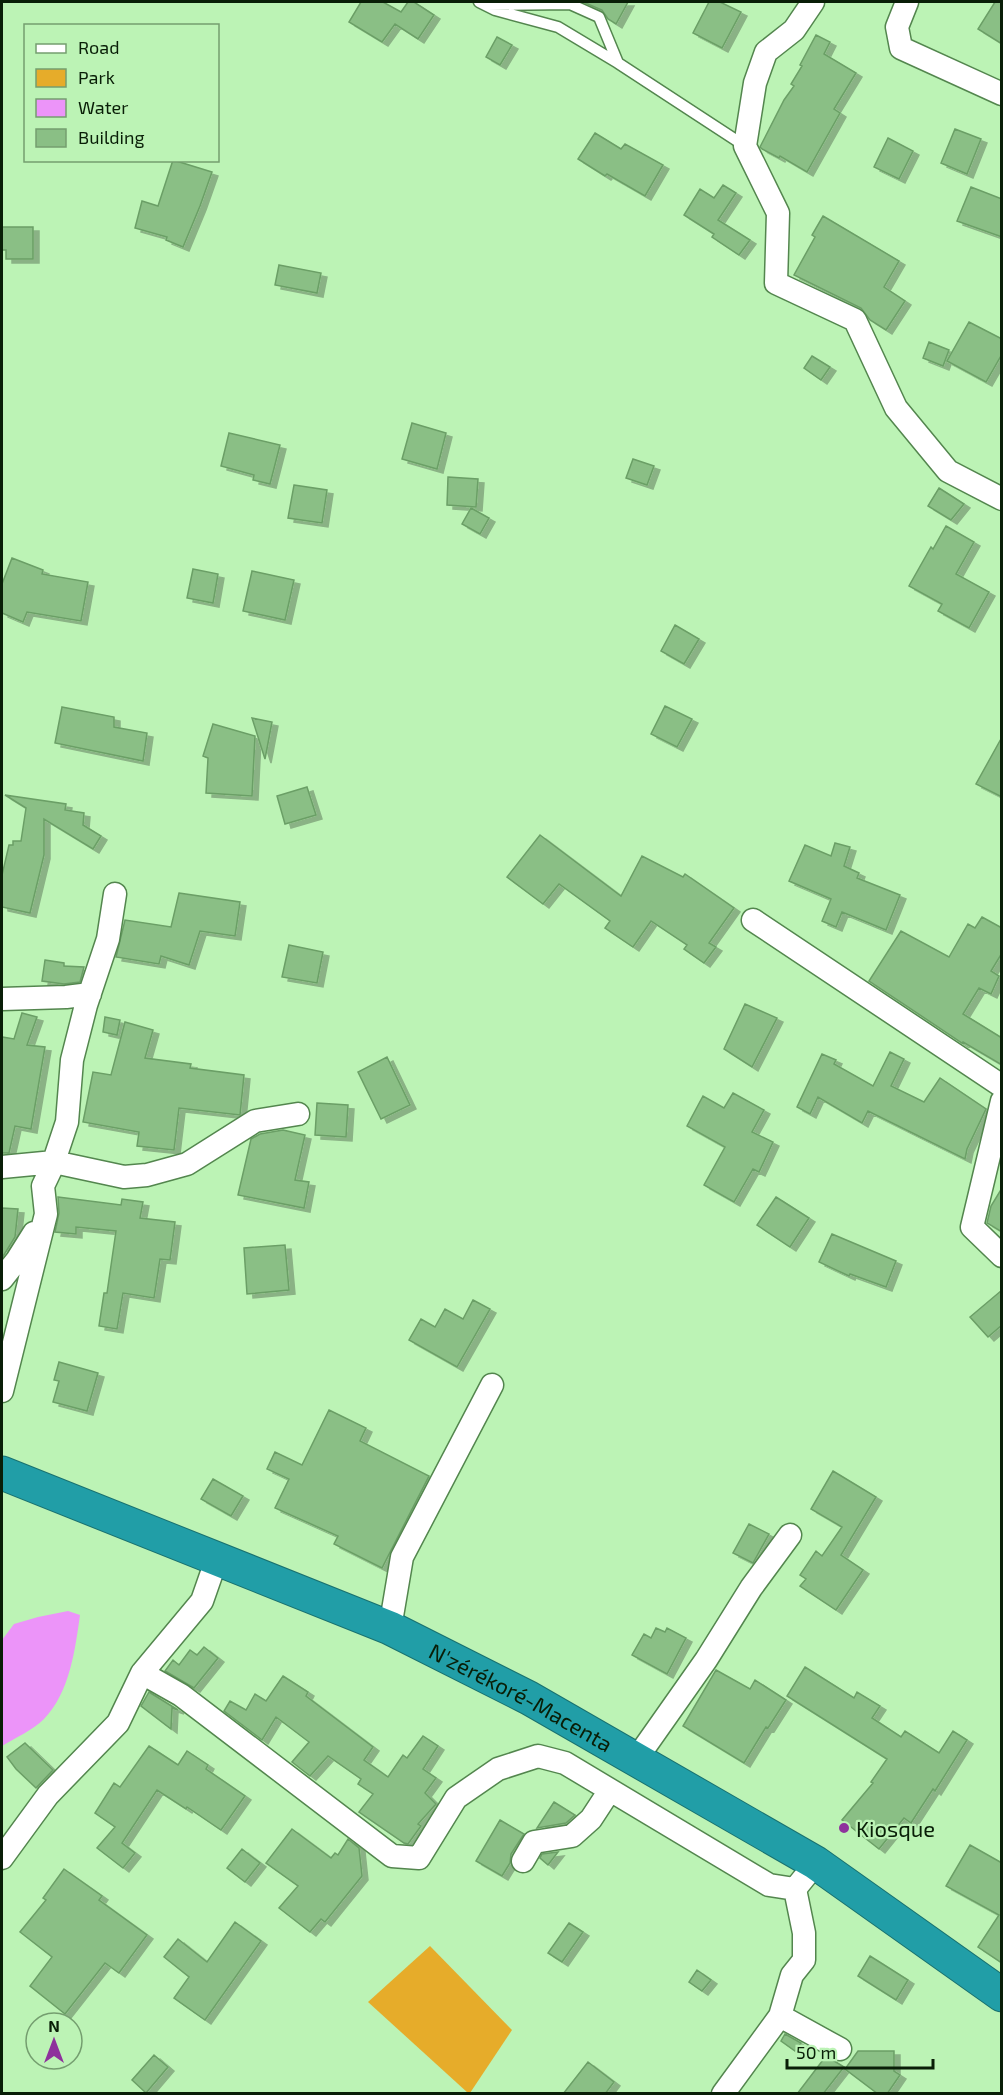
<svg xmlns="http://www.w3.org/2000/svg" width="1003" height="2095" viewBox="0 0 1003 2095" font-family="'Exo 2',sans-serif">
	<defs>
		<filter id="shadow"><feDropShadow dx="6" dy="4" stdDeviation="0" flood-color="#0004"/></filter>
	</defs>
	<rect width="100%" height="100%" fill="#bcf3b5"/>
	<!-- green -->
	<path fill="#e6ac2a" d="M430 1946 512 2030 470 2093H468L368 2002Z"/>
	<!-- water -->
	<path fill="#ec94f9" d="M68 1611 80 1615C75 1650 70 1692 44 1719 33 1730 15 1738 2 1746V1640L14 1624 38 1617Z"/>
	<!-- building -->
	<path fill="#8abf85" stroke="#6b9f66" stroke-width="1.5" filter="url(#shadow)" d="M361 2H383L401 12 408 2H414L434 15 418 39 395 24 382 42 349 22Z
		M583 2H628L616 24 608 19 602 10Z
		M709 2H720L741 12 722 48 693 33Z
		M995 2H1002V44L978 29Z
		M816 35 830 42 824 54 856 73 834 109 840 113 807 172 780 156 779 158 762 149 760 147 784 100 794 86 791 84 802 66 800 65Z
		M497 37 512 45 500 65 486 57Z
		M955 129 981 139 967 174 941 163Z
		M595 133 621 149 625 144 663 165 645 196 607 174 605 176 578 159Z
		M888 138 913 151 899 179 874 167Z
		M173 160 212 172 200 206 183 247 166 240 167 237 135 228 142 201 158 206Z
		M723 185 736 193 718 220 750 240 739 255 712 237 714 234 684 215 700 189 714 198Z
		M971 187 1002 199V237L957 221Z
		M823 216 899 261 884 287 905 301 886 330 870 320 861 308 794 275 815 237 812 235Z
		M2 227H33V259H6V250H2Z
		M279 265 321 273 317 293 275 285Z
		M969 322 1002 339V354L986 382 947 361Z
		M929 342 949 350 943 366 923 358Z
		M812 356 830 367 821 380 804 368Z
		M412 423 446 433 437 469 402 459Z
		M229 433 280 445 270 484 253 480 254 475 221 466Z
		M633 459 654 466 647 485 626 478Z
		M448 477 478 479 476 507 447 505Z
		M294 485 327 490 322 523 288 518Z
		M939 488 964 504 951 520 928 506Z
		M471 508 489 518 480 534 462 524Z
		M946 526 974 542 956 574 989 592 969 628 938 611 942 604 909 586 931 547 933 549Z
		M12 558 43 570 42 574 88 582 81 621 27 612 23 622 2 613V584Z
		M193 569 218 574 213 603 187 598Z
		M252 571 294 580 285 620 243 611Z
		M675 625 699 639 684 664 661 651Z
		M665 706 692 719 677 747 651 734Z
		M62 707 114 717V727L147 733 143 761 55 743Z
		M252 718 272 722 265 759Z
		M213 724 255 736 252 796 206 793 208 758 203 756Z
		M1002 737V797L976 784Z
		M307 787 316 815 285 824 277 796Z
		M5 795 66 804 65 810 84 813 83 825 101 836 93 849 44 819V855L30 913 2 907V875L9 845H13V841H21L26 808Z
		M540 835 621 896 642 856 683 877 685 874 734 908 709 943 716 947 704 963 684 949 687 945 651 921 633 947 605 928 610 921 559 884 543 904 507 877Z
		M835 843 850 847 844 866 859 873 857 878 900 895 886 930 842 912 836 927 822 921 831 899 789 881 805 845 831 856Z
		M179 893 240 902 235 936 200 931 189 965 161 956 159 964 116 957 125 920 171 927Z
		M982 917 1002 928V953L991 971 999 976 991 994 979 988 963 1014 1002 1038V1065L963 1042 962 1043 869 981 901 931 949 957 968 924 975 928Z
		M289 945 323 952 317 983 282 977Z
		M45 960 64 963V966L84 967 80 982 64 984 42 981Z
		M745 1004 777 1018 752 1067 724 1049Z
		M22 1013 37 1017 27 1045 45 1047 31 1129 15 1126 9 1153H2V1037L14 1039Z
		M105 1017 120 1020 117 1035 103 1032Z
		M125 1022 153 1030 145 1058 191 1064 190 1068 244 1075 240 1115 179 1108 174 1150 137 1146 139 1132 83 1122 93 1072 111 1075Z
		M890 1052 904 1059 891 1086 924 1102 940 1078 986 1109 967 1149 965 1159 868 1111 862 1123 818 1097 810 1114 797 1107 822 1054 836 1060 834 1064 873 1086Z
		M387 1057 410 1105 381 1119 358 1072Z
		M733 1093 764 1110 752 1132 773 1142 759 1172 753 1169 734 1202 704 1185 725 1147 687 1126 703 1096 724 1108Z
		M317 1103 348 1105 346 1137 315 1135Z
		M283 1130 305 1135 295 1180 309 1182 304 1208 238 1195 251 1139 260 1134Z
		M1002 1188V1232L987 1223 991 1206Z
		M58 1197 121 1205 122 1199 143 1202 140 1218 175 1222 170 1260 160 1259 154 1298 123 1293 117 1329 99 1326 104 1293H107L116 1231 76 1227V1234L55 1232 59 1213Z
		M776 1197 809 1218 790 1247 757 1225Z
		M2 1208 18 1209 15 1237 2 1258Z
		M832 1234 896 1261 886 1287 850 1274 849 1276 819 1262Z
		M285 1245 289 1290 247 1294 244 1248Z
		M1002 1290V1325L988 1337 970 1317Z
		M473 1300 490 1309 457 1367 409 1340 421 1319 435 1327 445 1309 463 1319Z
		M59 1362 98 1373 87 1411 53 1402 59 1381 54 1380Z
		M329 1410 366 1428 360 1441 429 1476 382 1568 334 1544 338 1536 275 1508 289 1479 267 1469 275 1452 302 1465Z
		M833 1471 876 1497 841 1555 863 1570 836 1610 800 1586 806 1579 800 1575 816 1551 822 1556 842 1527 811 1509Z
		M213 1479 243 1496 231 1516 201 1499Z
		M749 1524 769 1534 753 1563 733 1553Z
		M656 1628 665 1632 667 1628 686 1638 667 1674 632 1655 644 1634 651 1638Z
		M204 1647 218 1658 194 1688 165 1671 173 1660 179 1665 190 1650 197 1655Z
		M805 1667 854 1698 857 1692 880 1706 872 1718 901 1737 905 1731 939 1753 953 1731 967 1740 935 1791 933 1789 911 1823 904 1818 879 1849 842 1820 873 1783 871 1782 887 1759 787 1696Z
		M716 1670 750 1689 755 1680 786 1700 768 1728 766 1727 744 1763 683 1726Z
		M283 1676 308 1692 306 1696 373 1747 364 1760 388 1777 403 1755 407 1758 423 1736 438 1746 423 1769 436 1778 425 1793 436 1804 418 1824 421 1826 408 1844 404 1843 359 1812 373 1794 358 1784 361 1779 328 1756 310 1776 292 1762 309 1742 276 1717 262 1740 224 1711 230 1701 246 1710 255 1694 266 1701Z
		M149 1692 178 1710 172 1708 171 1729 141 1706Z
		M25 1743 53 1770 36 1788 16 1769 7 1757Z
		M149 1746 178 1765 187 1751 208 1765 206 1769 245 1796 221 1830 187 1807 186 1809 157 1790 122 1843 135 1853 123 1868 97 1848 115 1827 95 1813 114 1783 120 1787Z
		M554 1802 575 1815 566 1823 537 1828Z
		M500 1820 524 1834 511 1854 510 1863 502 1876 476 1861Z
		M292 1829 331 1858 335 1853 338 1855 348 1839 359 1848 362 1876 325 1922 321 1919 310 1932 279 1908 298 1886 266 1863Z
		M970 1845 1002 1863V1963L978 1947 999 1915 946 1886Z
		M242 1849 260 1863 245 1882 227 1868Z
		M558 1852 548 1865 540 1858 542 1854Z
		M64 1869 102 1896 99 1900 147 1935 119 1973 105 1963 65 2014 30 1986 52 1957 20 1932 46 1900 43 1898Z
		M235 1922 261 1941 205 2020 174 1998 189 1977 164 1957 178 1939 207 1962Z
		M569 1923 583 1932 562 1962 548 1953Z
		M870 1956 908 1980 896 2000 858 1976Z
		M697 1970 711 1980 702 1991 689 1982Z
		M785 2034 801 2043 795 2051 781 2041Z
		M858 2051H894V2071L900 2075 887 2094H878L845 2069Z
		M154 2055 168 2067 146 2093 132 2080Z
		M826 2056 844 2067 823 2094H797Z
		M588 2062 614 2082 605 2094H563Z"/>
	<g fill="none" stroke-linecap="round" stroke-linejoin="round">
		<!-- lane casing -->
		<g stroke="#53864e" stroke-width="13">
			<path id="lane" d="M479 2 495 10 558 27 618 63 745 146
				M487 5 570 4 599 17 618 63"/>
		</g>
		<!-- street casing -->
		<g stroke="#53864e" stroke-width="25">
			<path id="street" d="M813 2 794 30 766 52 755 83 745 146 778 213 776 283 855 320 896 408 948 471 1002 499
				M907 2 897 27 901 48 1002 94
				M753 920 1002 1086
				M2 999 66 997 90 994
				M1002 1101 972 1227 1002 1256
				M2 1167 54 1162 124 1177 147 1175 187 1164 255 1121 298 1114
				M2 1279 17 1260 34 1233
				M2 1391 46 1214 43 1186 52 1167 67 1122 72 1060 86 1005 108 939 115 894
				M390 1628 402 1557 492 1385
				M142 1673 202 1601 217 1558
				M637 1758 706 1660 751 1588 790 1535
				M2 1858 48 1795 118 1723 142 1673 181 1695 392 1856 419 1858 456 1798 498 1769 538 1756 565 1763 769 1885 795 1889 816 1863
				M523 1861 534 1842 572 1836 591 1819 610 1790
				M780 2016 840 2049
				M723 2094 780 2016 792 1975 804 1960V1933L795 1889"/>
		</g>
		<!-- highway casing -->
		<g stroke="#19716f" stroke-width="35">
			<g id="highway">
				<path id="s1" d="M2 1473 390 1628 529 1698 816 1863 1002 1995"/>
			</g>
		</g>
		<!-- lane -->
		<use href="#lane" stroke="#fff" stroke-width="10"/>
		<!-- street -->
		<use href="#street" stroke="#fff" stroke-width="22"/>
		<!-- highway -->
		<use href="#highway" stroke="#219ea7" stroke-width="33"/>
	</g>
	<!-- markers -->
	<circle fill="#8e329c" stroke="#bcf3b5" stroke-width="2" cx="844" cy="1828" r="6"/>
	<g text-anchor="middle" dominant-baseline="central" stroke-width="4.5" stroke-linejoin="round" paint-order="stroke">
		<!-- street labels -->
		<g font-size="22" fill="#091e07" stroke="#bcf3b5">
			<text stroke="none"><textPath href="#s1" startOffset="566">N'zérékoré-Macenta</textPath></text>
		</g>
		<!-- poi labels -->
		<g font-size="22" fill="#091e07" stroke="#bcf3b5" text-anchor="start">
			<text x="856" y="1828">Kiosque</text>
		</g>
	</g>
	<!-- border -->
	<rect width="1003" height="2095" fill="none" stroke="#091e07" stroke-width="6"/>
	<!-- legend -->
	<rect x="24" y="24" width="195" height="138" fill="#bcf3b5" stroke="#749e6f" stroke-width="1.5"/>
	<rect x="36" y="44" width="30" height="9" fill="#ffffff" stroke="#749e6f" stroke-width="1.5"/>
	<text x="78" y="54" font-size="18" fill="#091e07">Road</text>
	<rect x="36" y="69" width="30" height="18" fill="#e6ac2a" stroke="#749e6f" stroke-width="1.5"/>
	<text x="78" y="84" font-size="18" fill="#091e07">Park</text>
	<rect x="36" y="99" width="30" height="18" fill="#ec94f9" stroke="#749e6f" stroke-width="1.5"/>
	<text x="78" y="114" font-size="18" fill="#091e07">Water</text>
	<rect x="36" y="129" width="30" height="18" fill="#8abf85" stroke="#749e6f" stroke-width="1.5"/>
	<text x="78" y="144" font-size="18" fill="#091e07">Building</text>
	<!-- north arrow -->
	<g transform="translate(54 2041)"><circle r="28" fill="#bcf3b5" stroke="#749e6f" stroke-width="1.5"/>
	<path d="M0-4.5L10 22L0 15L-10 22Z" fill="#8e329c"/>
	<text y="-9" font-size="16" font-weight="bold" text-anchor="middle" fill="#091e07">N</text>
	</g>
	<!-- scale -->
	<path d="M787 2059v9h146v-9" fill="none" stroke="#091e07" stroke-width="3"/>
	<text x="796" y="2059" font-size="18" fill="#091e07" stroke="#bcf3b5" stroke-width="4.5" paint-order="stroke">50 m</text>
</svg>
